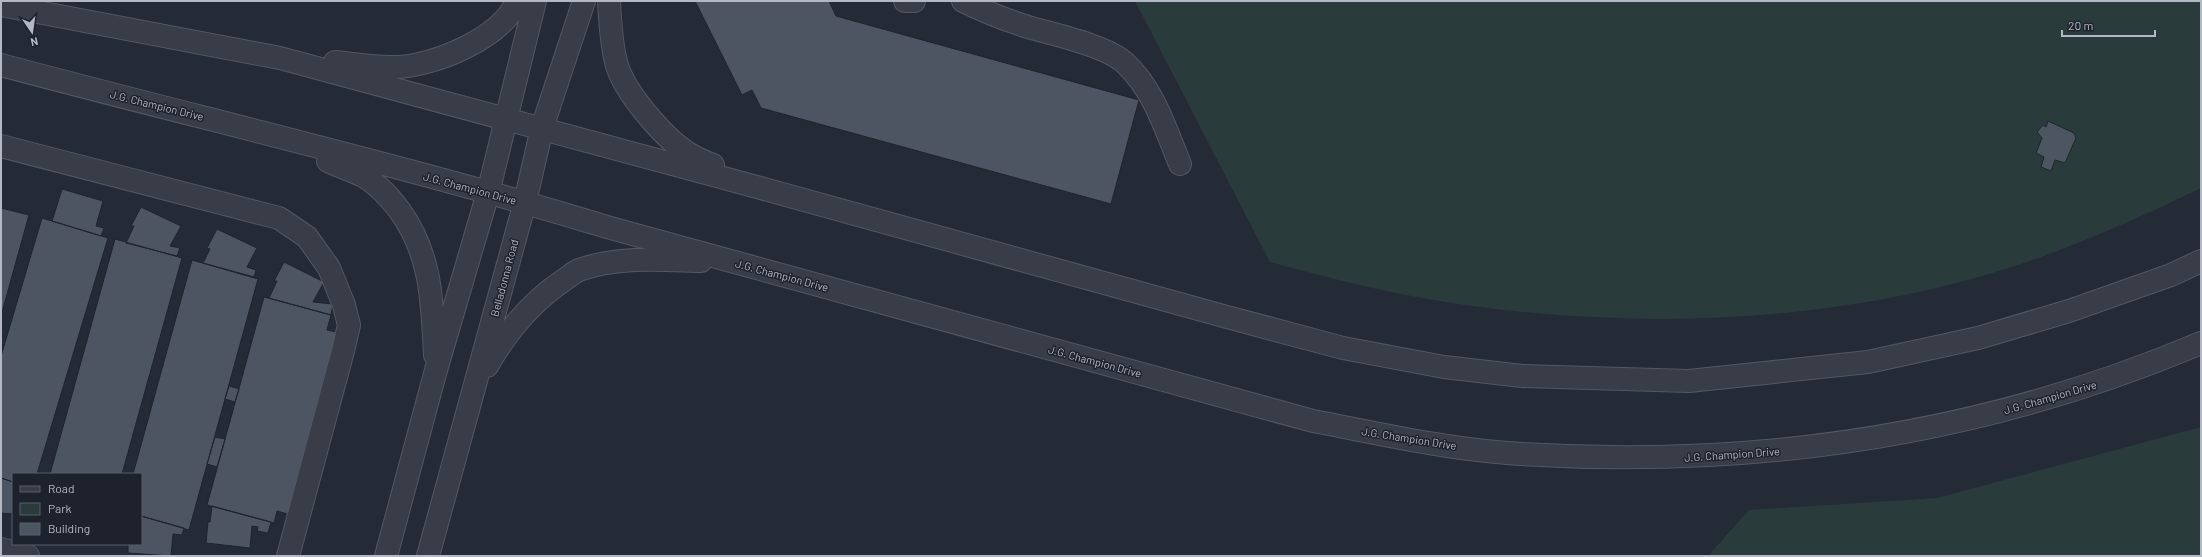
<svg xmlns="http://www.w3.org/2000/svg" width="2202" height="557" viewBox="0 0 2202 557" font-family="Barlow,sans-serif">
	<rect width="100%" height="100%" fill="#242b37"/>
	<!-- green -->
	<path fill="#2a3b3c" d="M1135 1H2201V188C2143 216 2085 242 2024 263 1830 328 1605 333 1406 295 1360 286 1315 274 1270 262Z
		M2201 427V556H1708L1749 510 1937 498Z"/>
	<!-- building -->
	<path fill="#4d5562" stroke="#1f242e" d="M695 1H829L836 16 1139 100 1111 204 761 108 752 90 742 95Z
		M2048 121 2074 133 2076 138 2065 163 2055 160 2051 171 2041 167 2044 157 2036 153 2042 138 2037 132 2043 125 2046 127Z
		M62 189 103 201 96 226 104 228 101 236 52 221Z
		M141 207 181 226 170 246 180 248 177 256 126 243 134 226H131Z
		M1 208 29 215 1 316Z
		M42 218 108 238 37 474H13V482L1 478V356Z
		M217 229 257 248 247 267 256 270 254 277 203 263 210 249 207 248Z
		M115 239 182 258 122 474H50Z
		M192 260 258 279 189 530 141 516V474H133Z
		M284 262 324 282 313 302 333 304 331 315 269 298 277 281H274Z
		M264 297 331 315 327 330 345 334 294 516 277 511 274 523 207 505Z
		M229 386 239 389 235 402 225 399Z
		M215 437 225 439 217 467 207 464Z
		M1 478 13 482V514L1 513Z
		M212 506 271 522 268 533 257 531 258 527 252 526 250 548 206 543 208 522H210Z
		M141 516 184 528 182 535 173 534 171 556 128 553V544H141Z"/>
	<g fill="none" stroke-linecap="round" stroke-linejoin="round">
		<!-- minor casing -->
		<g stroke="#535862" stroke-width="24">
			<path id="minor" d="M609 1C610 21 611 42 616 62 623 91 665 140 691 155 698 159 705 162 713 165
				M905 1H914
				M963 1C983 11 1006 20 1028 27 1053 34 1107 46 1125 63 1154 90 1165 128 1180 164
				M1 5 280 58 757 187 1227 317 1343 348 1444 367 1522 376 1689 381 1868 362 1978 338 2069 311 2171 275 2201 261
				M335 62C355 64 376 68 396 67 434 66 502 38 517 1
				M1 65C203 119 407 166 607 227L1313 421C1377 433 1442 448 1507 453 1746 470 1979 437 2201 343
				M1 146 279 218 307 237 329 268 344 305 349 325 343 351 288 556
				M328 161C340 167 354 171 365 177 380 186 390 198 400 211 432 256 432 302 435 355
				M487 366C507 331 531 302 564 280 569 277 574 272 579 270 618 256 661 260 701 261
				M1 549 28 556
				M386 556 436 370 488 193 535 1
				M428 556 525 202 542 128 584 1"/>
		</g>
		<!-- minor -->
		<use href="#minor" stroke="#383d48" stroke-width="22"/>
	</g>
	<g text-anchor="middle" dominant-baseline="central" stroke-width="3" stroke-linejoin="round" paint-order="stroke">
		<!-- street labels -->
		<g font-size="11" fill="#b3b8c4" stroke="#1d222c">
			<text transform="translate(157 105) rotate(14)">J.G. Champion Drive</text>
			<text transform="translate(470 188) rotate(15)">J.G. Champion Drive</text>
			<text transform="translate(782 275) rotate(15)">J.G. Champion Drive</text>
			<text transform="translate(504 278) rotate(-75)">Belladonna Road</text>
			<text transform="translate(1095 361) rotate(15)">J.G. Champion Drive</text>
			<text transform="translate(2050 397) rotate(-16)">J.G. Champion Drive</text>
			<text transform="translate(1409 438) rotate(9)">J.G. Champion Drive</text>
			<text transform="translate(1732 454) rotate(-4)">J.G. Champion Drive</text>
		</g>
	</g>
	<!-- border -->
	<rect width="2202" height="557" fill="none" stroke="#b3b8c4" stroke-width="4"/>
	<!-- legend -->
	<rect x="12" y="473" width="130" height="72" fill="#1d222c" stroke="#595e69"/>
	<rect x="20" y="486" width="20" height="6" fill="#383d48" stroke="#595e69"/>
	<text x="48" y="493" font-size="12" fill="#b3b8c4">Road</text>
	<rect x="20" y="503" width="20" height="12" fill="#2a3b3c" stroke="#595e69"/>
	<text x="48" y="513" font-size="12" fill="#b3b8c4">Park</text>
	<rect x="20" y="523" width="20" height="12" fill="#4d5562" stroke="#595e69"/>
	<text x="48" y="533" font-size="12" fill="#b3b8c4">Building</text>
	<!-- north arrow -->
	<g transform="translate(32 32) rotate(167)" stroke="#1d222c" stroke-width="3" paint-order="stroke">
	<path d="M0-3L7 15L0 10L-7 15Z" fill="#b3b8c4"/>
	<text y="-6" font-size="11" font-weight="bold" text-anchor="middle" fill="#b3b8c4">N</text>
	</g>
	<!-- scale -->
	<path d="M2062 30v6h93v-6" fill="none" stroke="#b3b8c4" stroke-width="2"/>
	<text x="2068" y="30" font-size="12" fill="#b3b8c4" stroke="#1d222c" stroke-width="3" paint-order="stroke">20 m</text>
</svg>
